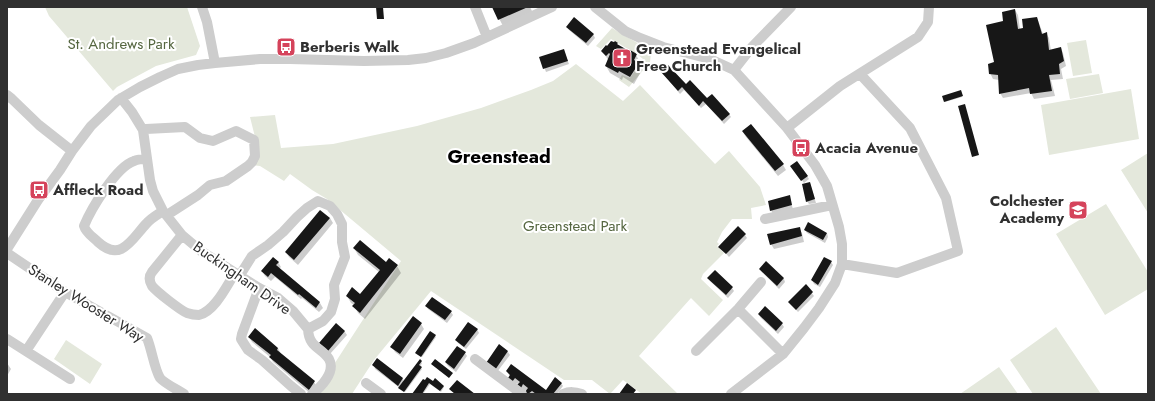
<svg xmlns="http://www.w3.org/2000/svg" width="1155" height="401" viewBox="0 0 1155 401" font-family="Jost,sans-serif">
	<rect width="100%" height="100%" fill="#fff"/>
	<!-- green -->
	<path fill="#e4e8dc" d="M45 7H187L200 46 196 55 156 66 117 87 113 91 49 16Z
		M612 28 620 33 650 50 651 53 650 62 629 87 619 80 622 75 630 78 643 59 638 55 611 39 601 49 596 46Z
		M1086 40 1092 73 1073 76 1067 43Z
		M576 64 623 101 640 85 715 164 729 151 760 187 766 205 751 208 752 219H732L722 232 717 242 719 244 717 246 724 253 703 274 701 279 723 300 709 316 691 298 639 356 678 394H642L623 380 610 394 592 380H564L431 291 374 360 352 394H309L331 369 401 261 327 199 312 190 290 174 284 181 260 166 251 165 255 137 250 117 275 115 281 148 333 144 417 126 481 108 531 90 553 81Z
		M1099 74 1103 93 1070 99 1066 79Z
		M1131 89 1139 139 1049 155 1041 105Z
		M1148 153V213L1121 170Z
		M1106 204 1148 272V289L1105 315 1056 234Z
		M1056 327 1101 394H1033L1010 360Z
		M66 340 102 364 90 384 54 359Z
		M999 367 1018 394H960Z"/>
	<!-- shadow -->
	<path fill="#0003" d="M493 7H530L533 13 503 26Z
		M1015 10 1018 15 1020 29H1024L1037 18 1039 23 1043 34 1046 33 1049 38 1051 51 1061 48 1063 53 1066 66 1061 69 1063 79 1051 80 1055 96 1034 99 1031 93 1003 98 1000 93 999 80 993 79 990 73 996 63 1004 22Z
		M567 27 593 34 595 38 588 46 569 30Z
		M618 46 636 55 640 62 639 65 642 70 634 84 623 77 622 80 610 73 606 66 609 61 602 51Z
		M565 54 569 64 546 72 541 58Z
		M662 72 686 85 729 114 731 117 724 124 706 104 701 108 684 90 680 94Z
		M961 92 962 97 945 102V101Z
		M743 132 783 165 786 170 778 176 746 137Z
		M793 169 807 176 809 179 804 183Z
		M810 183 816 203 809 204 807 201Z
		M789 196 793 209 773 214 771 210Z
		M330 218 333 223 298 265 289 257 286 252Z
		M799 228 802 233 804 242 774 249 771 244Z
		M805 230 827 233 828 237 825 243 807 233Z
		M745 235 747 238 729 257 720 247Z
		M354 248 386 264 397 266 401 273 365 319 358 313 354 305 351 303 347 296H360L379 272 358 255Z
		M278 262 281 267 279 269 320 303 323 308 319 312 302 298 301 299 275 277 271 281 265 276 262 271Z
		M766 262 784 279 785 282 779 289 762 272 760 269Z
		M831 262 833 265 820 287 814 284 812 280Z
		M715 272 732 288 734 291 728 298 710 281 709 278Z
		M806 286 814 296 798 312 789 302Z
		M426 306 451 312 453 315 447 323 428 309Z
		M765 308 782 324 784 327 778 334 761 318 759 315Z
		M421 324 424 329 403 358 395 352 392 347Z
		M336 325 345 332 347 335 330 354 322 346Z
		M477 329 479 333 466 349 458 343 456 340Z
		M435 336 436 337 422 357 417 354Z
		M249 337 278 348 281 354 314 382 317 387 311 394 273 362 270 357 252 342Z
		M500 346 508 352 510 355 497 372 489 366Z
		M465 353 467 356 456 372 448 366 446 363Z
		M378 360 403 379 404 382 420 361 422 363 420 367 422 369 405 392 375 369 374 365Z
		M7 363 11 369 7 376Z
		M507 371 546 392 561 383 563 386 557 394H528L526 390 524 392 521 390 517 383 515 386Z
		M423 380 443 386 444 387 441 392 430 384 423 394H413Z"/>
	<!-- building -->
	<path fill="#171717" d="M376 7H383L384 19H377Z
		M492 7H528L498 20Z
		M1015 9 1018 29 1023 28 1022 19 1037 17 1042 34 1047 32 1049 50 1061 47 1064 61 1059 64 1060 74 1049 75 1052 91 1030 94 1029 88 999 94 998 75 989 74 988 64 994 62 986 25 1003 21 1002 12Z
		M574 17 594 34 586 43 566 27Z
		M611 41 614 42 615 41 618 43 617 44 629 51 630 50 637 54 634 60 639 63 630 77 619 71 618 73 605 66 610 54 609 53 606 56 601 51 606 45 607 46Z
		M564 49 568 61 543 69 539 57Z
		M668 65 686 84 690 80 707 98 712 94 730 114 722 121 703 101 699 106 682 87 678 91 661 72Z
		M961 90 963 96 944 102 942 96Z
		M965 104 979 155 972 157 958 106Z
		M751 124 784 164 775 171 742 131Z
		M797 161 808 176 801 181 790 166Z
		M810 182 815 199 806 202 802 184Z
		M790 195 792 205 770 211 768 201Z
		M320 210 330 218 294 260 285 252Z
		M808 222 827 233 823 240 804 230Z
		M738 226 746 234 726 254 718 247Z
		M800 227 802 236 770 245 767 234Z
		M360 240 386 262 389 258 398 265 360 313 352 306 355 303 346 296 352 287 360 294 380 270 353 248Z
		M273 257 279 262 276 265 320 302 316 308 299 294 298 295 271 273 268 277 261 271Z
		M824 257 832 261 818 285 811 280Z
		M766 261 784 278 777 286 759 269Z
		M715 270 733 287 726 295 707 278Z
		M806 284 813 292 796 310 788 302Z
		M432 297 452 311 445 320 425 306Z
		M765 306 783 323 776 331 758 314Z
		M413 316 422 323 400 354 390 347Z
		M468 322 478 329 464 347 455 340Z
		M336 323 345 331 328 351 319 343Z
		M255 328 278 348 277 350 315 381 309 390 269 357 271 355 248 337Z
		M430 331 436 335 421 357 415 353Z
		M499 344 508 351 495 370 486 363Z
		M457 346 466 352 454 369 445 362Z
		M377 358 403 378 398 386 372 365Z
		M420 359 422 361 419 365 422 367 404 392 398 388Z
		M435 359 453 373 449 378 431 364Z
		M511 364 546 390 555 377 562 383 553 394H536L532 391 528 394 525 392 528 388 523 384 521 388 517 385 520 382 515 378 512 382 508 378 510 375 506 371Z
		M427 377 433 381 435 378 444 386 440 391 429 383 422 394H412L423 379 425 380Z
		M457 380 475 394H455L449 389Z
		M627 383 636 390 633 394H619Z"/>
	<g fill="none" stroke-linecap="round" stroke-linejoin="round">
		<!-- minor -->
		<path stroke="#cdcdcd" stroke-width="10" d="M202 7 207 22 215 63
			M475 7 487 37
			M595 7 625 31 640 38 663 47 710 59 734 70 787 128 815 165 827 186 839 227 842 244V264L835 283 819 308 804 328 783 354 731 394
			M734 70 752 47 791 7
			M7 95 12 99 39 125 72 151
			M121 98 132 112 143 130 150 180 153 191 163 211 182 235 201 251 259 288 278 298 293 311 308 329
			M787 128 840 86 918 37 928 22 929 7
			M143 130 146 129 185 127 200 138 213 141 236 131 254 140 255 156 252 162 248 166 226 181 210 185 198 195 167 215
			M147 159C143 159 138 159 134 161 116 167 91 209 84 226 86 233 93 237 98 242 121 263 132 239 146 224 151 218 157 215 163 211
			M765 219 832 205
			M182 235 152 272C149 276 149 281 152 286 157 292 180 310 187 313 190 314 196 315 199 315 215 311 227 285 235 273
			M7 249 38 200 60 170 72 151 91 126 118 100 140 87 160 77 178 69 198 65 215 63 260 59H290L364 61 408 60 426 58 446 53 474 43 552 7
			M7 253 65 292 147 338C152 350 154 368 160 378 164 383 178 390 184 394
			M842 264 897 273 958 251 946 198 910 128 860 74
			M240 275 252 256 268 245 283 232 297 217 307 208 318 201 330 206 337 214 342 224V242L345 257 334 285 335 299 331 312 323 321 308 329
			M259 288 242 334 241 339 248 350 262 360 291 386 301 394
			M738 309 783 354
			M308 329C309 348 321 347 329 359 336 372 321 387 312 394
			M7 339 70 379
			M26 351 65 292
			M696 351 738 309 761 282
			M475 359 522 394
			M366 383 381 394
			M563 394C570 391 575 392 582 394"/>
	</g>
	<!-- icons -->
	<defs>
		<g id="bus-square" transform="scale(1)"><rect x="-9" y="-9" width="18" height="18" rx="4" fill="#d5435b" stroke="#fff"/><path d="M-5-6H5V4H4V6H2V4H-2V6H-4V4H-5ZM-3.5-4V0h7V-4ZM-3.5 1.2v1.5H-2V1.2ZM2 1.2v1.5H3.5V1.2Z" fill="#fff"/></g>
		<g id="church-square" transform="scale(1)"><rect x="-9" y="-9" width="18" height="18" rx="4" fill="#d5435b" stroke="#fff"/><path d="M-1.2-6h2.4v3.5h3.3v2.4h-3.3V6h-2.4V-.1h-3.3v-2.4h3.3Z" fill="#fff"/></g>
		<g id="school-square" transform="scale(1)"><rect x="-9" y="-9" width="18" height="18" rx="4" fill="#d5435b" stroke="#fff"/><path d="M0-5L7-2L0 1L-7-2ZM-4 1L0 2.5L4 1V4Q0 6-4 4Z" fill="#fff"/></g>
	</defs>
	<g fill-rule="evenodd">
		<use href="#bus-square" x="286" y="47"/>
		<use href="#church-square" x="622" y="58"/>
		<use href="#bus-square" x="801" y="148"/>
		<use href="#bus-square" x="39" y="190"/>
		<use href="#school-square" x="1078" y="210"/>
	</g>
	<g text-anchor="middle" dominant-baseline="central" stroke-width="4" stroke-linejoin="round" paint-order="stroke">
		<!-- park labels -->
		<g font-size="15" fill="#566741" stroke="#fff">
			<text x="121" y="44">St. Andrews Park</text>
			<text x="575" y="226">Greenstead Park</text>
		</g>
		<!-- poi labels -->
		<g font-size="15" font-weight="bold" fill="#303030" stroke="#fff" text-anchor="start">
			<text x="300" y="47">Berberis Walk</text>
			<text x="636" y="49">Greenstead Evangelical<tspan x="636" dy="17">Free Church</tspan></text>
			<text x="815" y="148">Acacia Avenue</text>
			<text x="53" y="190">Affleck Road</text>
			<text x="1064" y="201" text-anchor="end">Colchester<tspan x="1064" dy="17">Academy</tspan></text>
		</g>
		<!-- street labels -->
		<g font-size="15" fill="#303030" stroke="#fff">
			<text transform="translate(242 278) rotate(35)">Buckingham Drive</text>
			<text transform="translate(86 303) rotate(32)">Stanley Wooster Way</text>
		</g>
		<!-- district labels -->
		<g font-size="19" font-weight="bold" fill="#000" stroke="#fff">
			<text x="499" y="156">Greenstead</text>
		</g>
	</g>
	<!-- border -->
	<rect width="1155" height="401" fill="none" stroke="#303030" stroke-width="16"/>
</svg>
